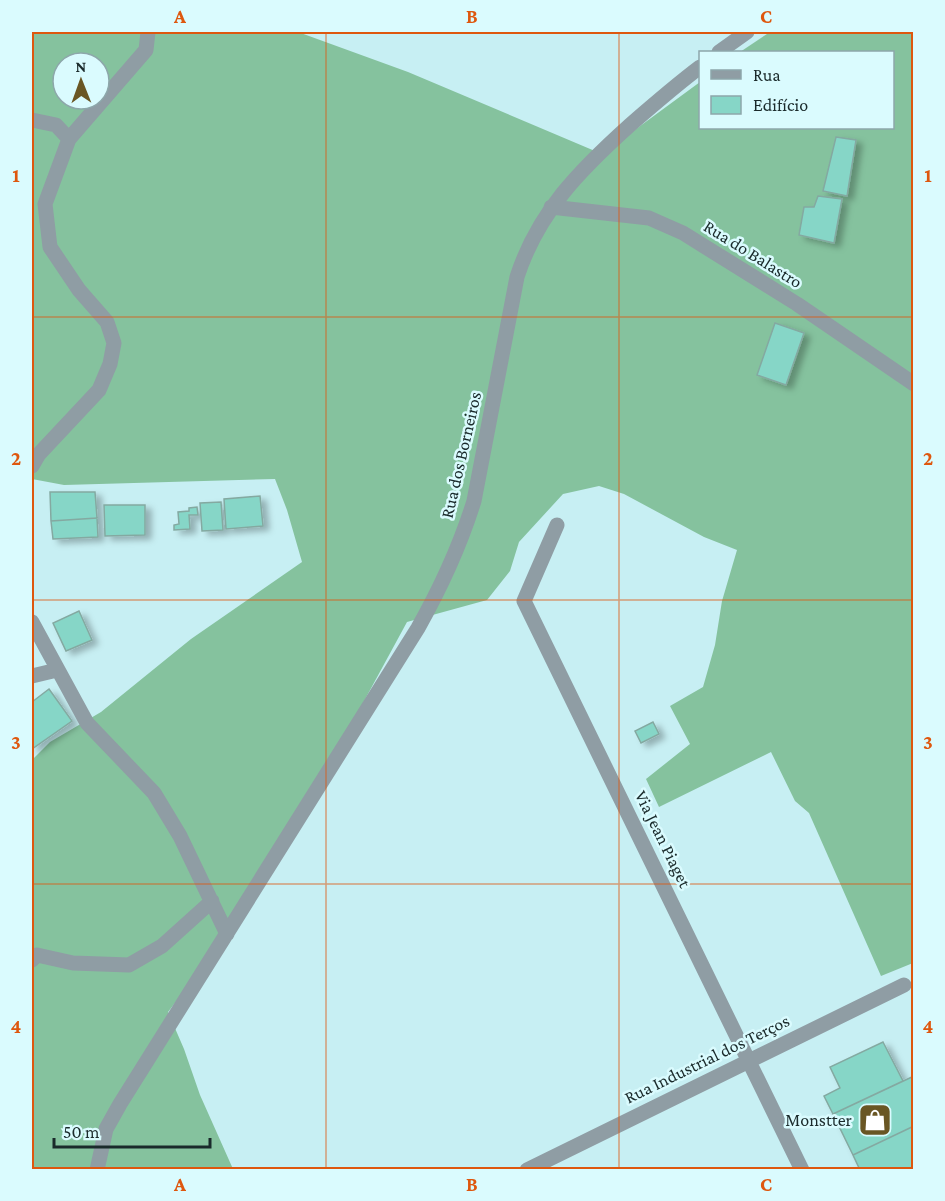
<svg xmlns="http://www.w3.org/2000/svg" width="945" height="1201" viewBox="0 0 945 1201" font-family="'Crimson Pro',serif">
	<defs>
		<filter id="shadow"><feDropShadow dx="6" dy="4" stdDeviation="3" flood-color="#0004"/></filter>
	</defs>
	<rect width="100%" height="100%" fill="#c7eff3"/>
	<!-- forest -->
	<path fill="#85c29e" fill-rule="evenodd" d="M32 32H298L408 72 602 154 700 82V128H892V52H740L770 32H913V963L881 976 809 813 795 801 771 752 659 807 646 779 690 744 670 706 703 687 715 645 722 601 737 550 704 537 624 494 599 486 563 494 519 542 510 571 487 600 407 622 262 889 168 1012 184 1049 200 1095 233 1169H32V760L50 742 101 712 191 639 302 562 287 510 275 479 64 485 32 479ZM63 63H99V99H63Z"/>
	<!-- building -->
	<path fill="#86d6c7" stroke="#84a9a1" stroke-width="1.5" filter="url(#shadow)" d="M836 137 856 140 847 196 823 191Z
		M818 196 842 199 834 243 799 235 804 207H814Z
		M775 323 804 333 786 385 757 375Z
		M50 492H95L97 518 51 521Z
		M260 496 263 526 226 529 224 499Z
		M221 502 223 530 202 531 200 503Z
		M104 505H145V535L105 536Z
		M197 507 198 515H189L190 529 174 530V525L179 524 178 512 189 511V508Z
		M97 518 98 537 53 539 51 521Z
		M79 611 92 640 66 651 53 623Z
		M49 689 72 721 32 749V702Z
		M653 722 659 734 641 743 635 731Z
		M883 1042 903 1081 833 1114 824 1096 840 1088 830 1067Z
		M914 1076V1126L853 1155 833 1114Z
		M914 1126V1170H860L853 1155Z"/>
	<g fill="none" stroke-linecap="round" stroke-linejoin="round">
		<!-- minor -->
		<path stroke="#8f9da4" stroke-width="15" d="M719 52 747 32
			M32 120 56 125 69 139
			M551 207 649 218 683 233 797 304 914 384
			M32 466 39 454 99 390 110 364 114 343 107 322 79 290 50 247 45 204 69 139 146 50 148 32
			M557 525 524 601 802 1170
			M32 622 87 723 154 793 180 836 227 934
			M32 676 57 670
			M32 960 37 955 73 963 129 965 162 946 212 901
			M97 1170 106 1129 120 1104 418 628C441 587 460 546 474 501L517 277C538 212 580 170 630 125 653 105 676 85 700 67
			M527 1170 904 985"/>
	</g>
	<!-- grid -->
	<path fill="none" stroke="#de570e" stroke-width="1.5" stroke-opacity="0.55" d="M326 32V1170M619 32V1170M32 317H914M32 600H914M32 884H914"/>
	<!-- icons -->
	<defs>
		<g id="shop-square" transform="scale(1.725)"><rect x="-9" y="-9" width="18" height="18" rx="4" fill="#695624" stroke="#dafbfe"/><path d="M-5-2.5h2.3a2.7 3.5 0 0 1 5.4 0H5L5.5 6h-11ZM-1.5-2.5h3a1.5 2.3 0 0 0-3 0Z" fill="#fff"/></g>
	</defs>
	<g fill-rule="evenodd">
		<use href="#shop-square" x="875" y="1120"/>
	</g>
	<g text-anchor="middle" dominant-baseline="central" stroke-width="5" stroke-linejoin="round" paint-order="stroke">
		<!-- street labels -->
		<g font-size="18" fill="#1a2a2b" stroke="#dafbfe">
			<text transform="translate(753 254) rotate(32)">Rua do Balastro</text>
			<text transform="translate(461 455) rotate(-77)">Rua dos Borneiros</text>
			<text transform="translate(663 839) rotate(64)">Via Jean Piaget</text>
			<text transform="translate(707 1059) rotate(-26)">Rua Industrial dos Terços</text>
		</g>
		<!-- poi labels -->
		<g font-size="18" fill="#1a2a2b" stroke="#dafbfe" text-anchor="end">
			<text x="852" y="1120">Monstter</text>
		</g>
	</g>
	<!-- border -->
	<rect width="945" height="1201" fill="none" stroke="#dafbfe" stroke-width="66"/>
	<!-- legend -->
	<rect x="699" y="51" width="195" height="78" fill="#dafbfe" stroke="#8da7aa" stroke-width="1.5"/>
	<rect x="711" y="70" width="30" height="9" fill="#8f9da4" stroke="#8da7aa" stroke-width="1.5"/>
	<text x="753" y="81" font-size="18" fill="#1a2a2b">Rua</text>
	<rect x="711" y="96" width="30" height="18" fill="#86d6c7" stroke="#8da7aa" stroke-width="1.5"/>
	<text x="753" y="111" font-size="18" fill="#1a2a2b">Edifício</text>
	<!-- north arrow -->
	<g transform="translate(81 81) rotate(359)"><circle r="28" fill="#dafbfe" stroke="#8da7aa" stroke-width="1.5"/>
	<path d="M0-4.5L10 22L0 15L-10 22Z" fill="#695624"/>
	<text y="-9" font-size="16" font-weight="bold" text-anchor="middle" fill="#1a2a2b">N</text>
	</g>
	<!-- scale -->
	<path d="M54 1138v9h156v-9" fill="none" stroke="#1a2a2b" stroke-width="3"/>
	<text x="63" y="1138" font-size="18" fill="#1a2a2b" stroke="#dafbfe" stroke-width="4.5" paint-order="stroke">50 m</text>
	<rect x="33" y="33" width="879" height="1135" fill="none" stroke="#de570e" stroke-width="2"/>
	<g font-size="20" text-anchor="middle" font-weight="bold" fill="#de570e">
		<text x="180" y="23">A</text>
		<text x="472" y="23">B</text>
		<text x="766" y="23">C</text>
		<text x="16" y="182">1</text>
		<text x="928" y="182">1</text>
		<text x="16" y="465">2</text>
		<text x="928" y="465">2</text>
		<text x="16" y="749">3</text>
		<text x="928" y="749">3</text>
		<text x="16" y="1033">4</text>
		<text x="928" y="1033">4</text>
		<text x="180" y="1191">A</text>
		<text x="472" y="1191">B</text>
		<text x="766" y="1191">C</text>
	</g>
</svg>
